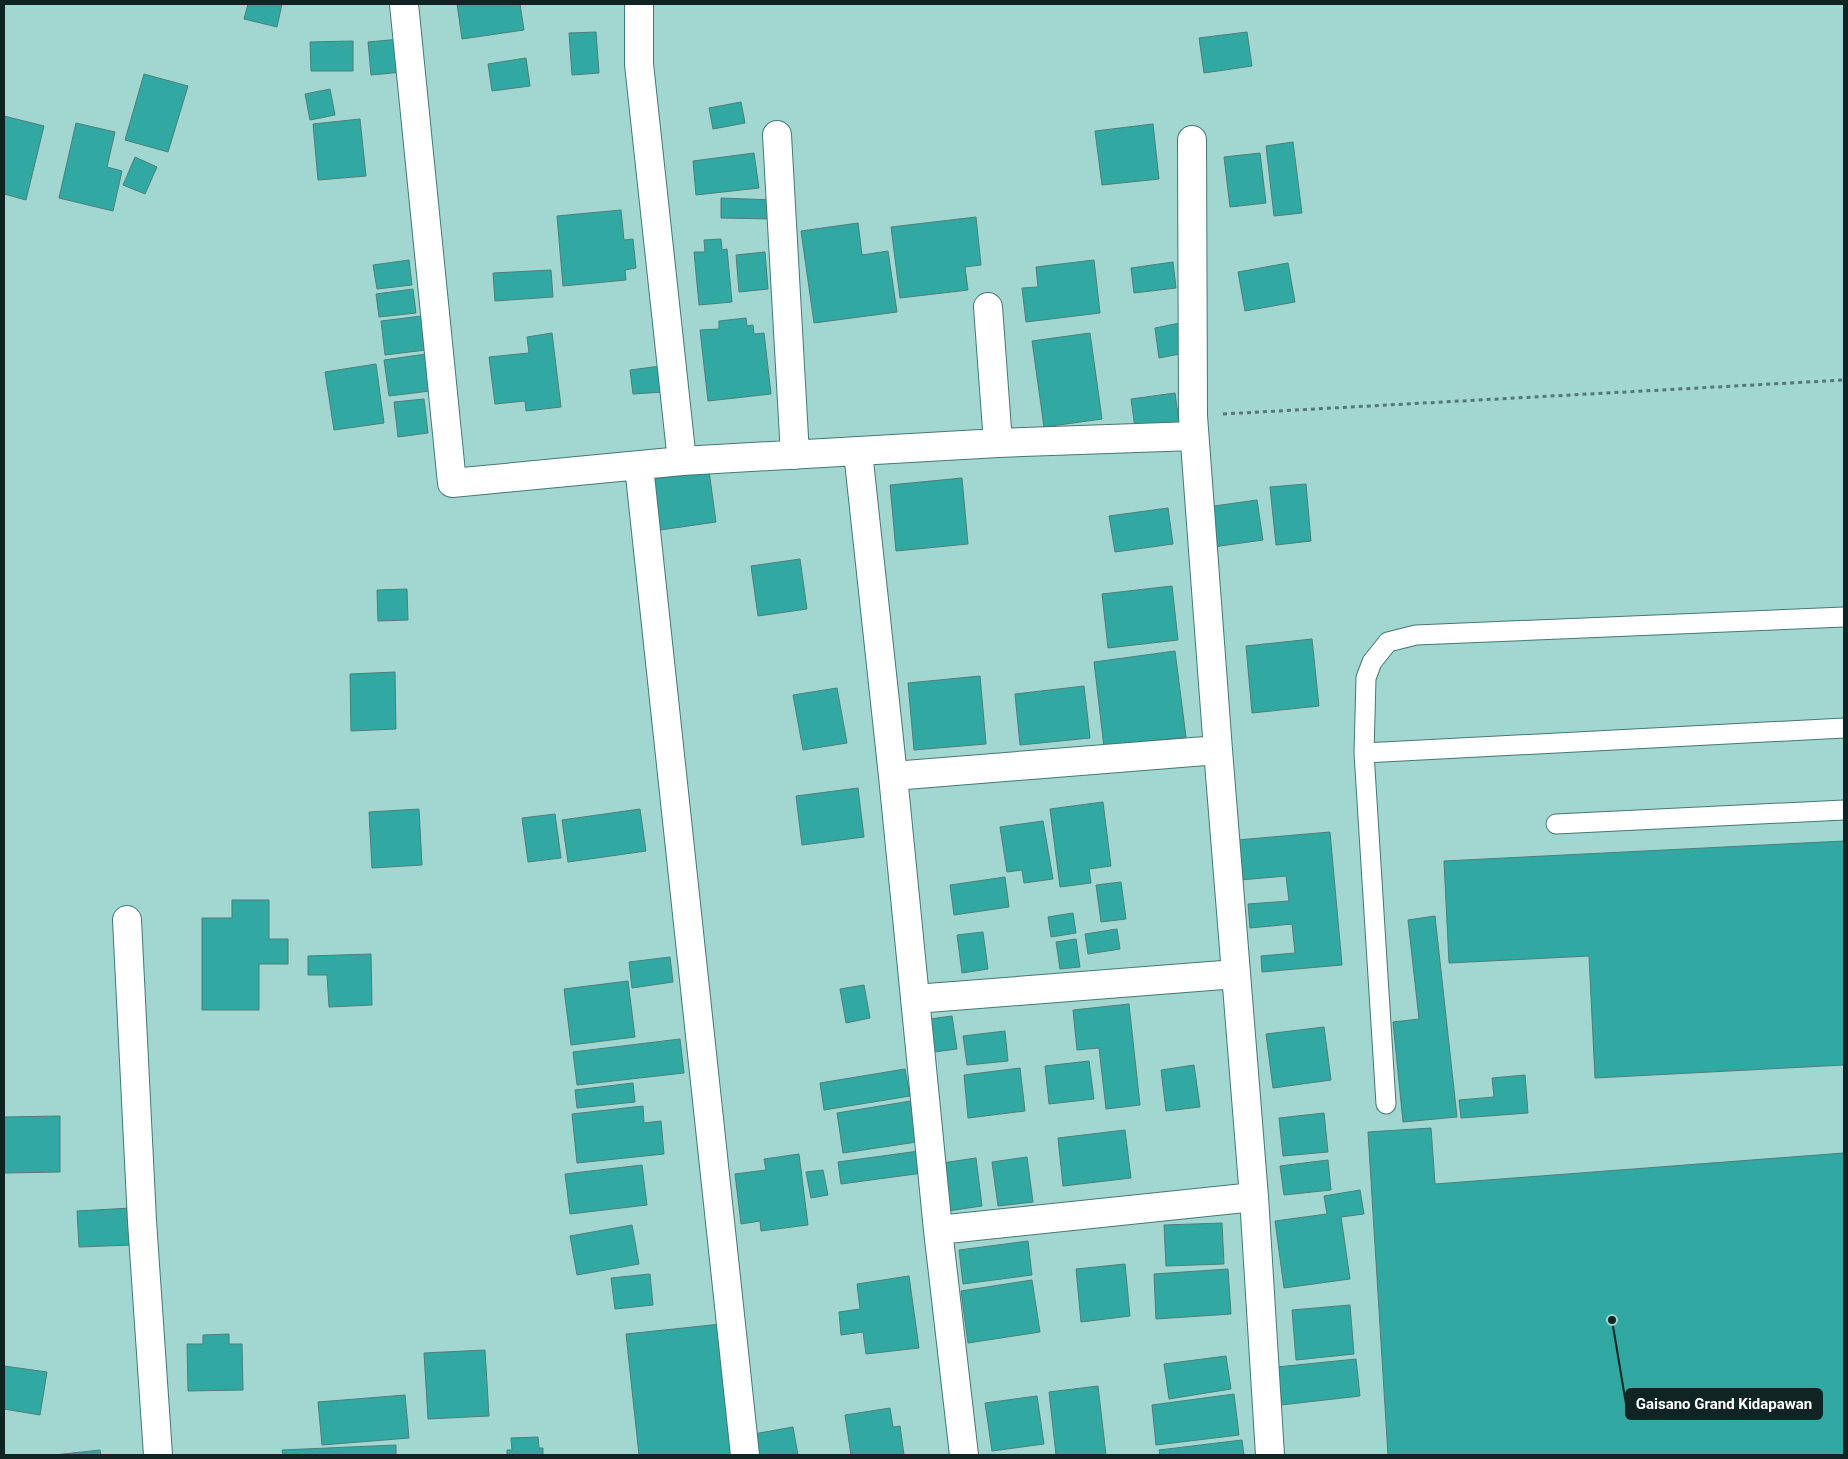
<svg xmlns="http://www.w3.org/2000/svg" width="1848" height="1459" viewBox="0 0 1848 1459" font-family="Roboto,sans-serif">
	<rect width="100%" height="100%" fill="#a1d6d1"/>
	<!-- building -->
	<path fill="#31a8a2" stroke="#4c7f7b" d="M248 4H282L277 27 244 19Z
		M457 4H520L524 30 462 39Z
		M596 32 599 73 572 75 569 33Z
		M1247 32 1252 66 1204 73 1199 38Z
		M400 39 403 72 371 75 368 42Z
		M353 41V71H311L310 42Z
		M526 58 530 86 492 91 488 64Z
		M144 74 188 86 168 152 125 140Z
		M330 89 335 115 310 120 305 94Z
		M741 102 745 123 713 129 709 108Z
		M4 116 44 126 26 200 4 194Z
		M360 119 366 176 318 180 313 124Z
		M76 123 115 132 107 167 122 171 113 211 59 198Z
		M1153 124 1159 179 1102 185 1095 131Z
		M1293 142 1302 213 1274 216 1266 146Z
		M754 153 759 188 696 195 693 161Z
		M1260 153 1266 203 1230 207 1224 157Z
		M135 157 157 167 145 194 123 185Z
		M721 198 773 200V219L721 218Z
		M621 210 624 240 633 239 636 268 625 270 626 280 563 286 557 216Z
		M976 217 981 265 965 267 968 290 900 298 891 227Z
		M858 223 862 255 888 251 897 312 814 323 801 231Z
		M721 239 722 250 727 249 732 302 699 305 694 252H705L704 240Z
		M765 252 768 289 739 292 736 255Z
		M409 260 412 285 377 289 373 265Z
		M1094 260 1100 313 1026 322 1022 288 1038 287 1036 267Z
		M1173 262 1176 288 1134 293 1131 268Z
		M1288 263 1295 302 1245 311 1238 272Z
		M551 270 553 297 495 301 493 273Z
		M413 289 416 313 379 317 376 294Z
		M422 316 426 350 385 355 381 321Z
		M746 318 747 326 753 325 754 334 764 333 771 394 708 401 700 330 719 329V321Z
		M1180 323 1185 353 1159 358 1155 328Z
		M552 333 561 407 526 411 525 401 495 404 489 357 529 353 527 337Z
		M1090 333 1102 419 1044 427 1032 341Z
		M426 354 430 391 389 396 384 360Z
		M376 364 384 423 334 430 325 372Z
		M661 366 664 392 633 394 630 370Z
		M1175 393 1179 422 1135 428 1131 399Z
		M424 399 428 433 398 437 394 402Z
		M709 471 716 522 660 530 654 479Z
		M962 478 968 544 896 551 890 485Z
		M1306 484 1311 541 1276 545 1270 487Z
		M1257 500 1263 540 1213 547 1207 507Z
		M1168 508 1173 544 1115 552 1109 516Z
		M800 559 807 609 758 616 751 566Z
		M1172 586 1178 640 1108 648 1102 594Z
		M407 589 408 620 378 621 377 590Z
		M1312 639 1319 706 1252 713 1246 646Z
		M1175 651 1186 737 1104 747 1094 662Z
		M395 672 396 729 351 731 350 674Z
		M980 676 986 744 914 750 908 683Z
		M1084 686 1090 738 1020 745 1015 694Z
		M837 688 847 743 803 750 793 695Z
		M858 788 864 837 802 845 796 796Z
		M1103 802 1111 866 1089 869 1091 883 1060 887 1050 809Z
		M419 809 422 865 372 868 369 812Z
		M640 809 646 851 568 862 562 820Z
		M555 814 561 858 528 862 522 818Z
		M1043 821 1053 879 1024 883 1022 870 1007 872 1000 827Z
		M1330 832 1342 965 1262 972 1261 956 1295 953 1292 924 1250 928 1248 904 1289 901 1286 876 1240 880 1237 840Z
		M1844 841V1065L1595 1078 1589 956 1449 963 1444 861Z
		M1005 877 1009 907 954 915 950 885Z
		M1121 882 1126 919 1101 922 1096 885Z
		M232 900H269V939H288V964H259V1010H202V918H232Z
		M1073 913 1076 933 1051 937 1048 917Z
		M1435 916 1457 1117 1403 1122 1393 1022 1419 1019 1408 920Z
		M1117 929 1120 949 1088 954 1085 934Z
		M983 932 988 969 962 973 957 935Z
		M1076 939 1080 967 1060 969 1056 942Z
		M371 954 372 1005 329 1007 327 975H308V956Z
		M670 957 673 982 632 988 629 962Z
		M628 981 635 1037 571 1045 564 989Z
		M864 985 870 1018 846 1023 840 989Z
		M1129 1004 1140 1105 1106 1109 1099 1048 1077 1050 1073 1010Z
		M952 1016 957 1049 927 1053 922 1020Z
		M1324 1027 1331 1080 1273 1088 1266 1034Z
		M1005 1031 1008 1061 967 1065 963 1036Z
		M680 1039 684 1073 577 1085 573 1052Z
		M1089 1061 1094 1099 1049 1104 1045 1066Z
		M1194 1065 1200 1107 1166 1111 1161 1070Z
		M1020 1068 1025 1111 968 1118 964 1075Z
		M905 1069 910 1096 824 1110 820 1083Z
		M1525 1075 1528 1113 1461 1118 1459 1100 1494 1097 1492 1078Z
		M633 1083 635 1102 577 1108 575 1090Z
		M911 1101 917 1142 843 1153 837 1113Z
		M643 1106 644 1123 661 1121 664 1154 577 1163 572 1114Z
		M1324 1113 1328 1152 1283 1156 1279 1118Z
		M60 1116V1172L4 1173V1117Z
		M1431 1128 1435 1184 1844 1153V1455H1388L1368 1132Z
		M1125 1130 1131 1178 1063 1186 1058 1138Z
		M919 1151 923 1173 841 1184 838 1162Z
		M799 1154 808 1225 761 1231 760 1221 741 1224 735 1174 766 1170 764 1159Z
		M1027 1157 1033 1202 998 1206 992 1162Z
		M976 1158 982 1206 948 1211 942 1163Z
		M1328 1160 1331 1190 1284 1195 1280 1166Z
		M642 1165 647 1205 570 1214 565 1174Z
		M823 1170 828 1195 811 1198 806 1172Z
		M1360 1190 1364 1214 1341 1217 1350 1279 1284 1288 1275 1221 1327 1214 1324 1196Z
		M131 1208 132 1245 79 1247 77 1211Z
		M1222 1223 1224 1264 1166 1266 1164 1225Z
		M632 1225 639 1264 577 1275 570 1236Z
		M1028 1241 1032 1275 963 1284 959 1250Z
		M1125 1264 1130 1316 1081 1322 1076 1269Z
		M1228 1269 1231 1314 1156 1319 1154 1274Z
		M650 1274 653 1305 615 1309 611 1278Z
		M909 1276 919 1348 866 1354 863 1332 841 1335 839 1312 860 1309 857 1284Z
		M1032 1280 1040 1332 968 1343 961 1291Z
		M1350 1305 1354 1354 1296 1360 1292 1310Z
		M721 1324 736 1455H639L626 1334Z
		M229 1334V1344H242L243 1390 188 1391 187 1344H203V1335Z
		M485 1350 489 1416 428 1419 424 1353Z
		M1226 1356 1231 1389 1169 1399 1164 1364Z
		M1356 1359 1360 1396 1281 1405 1277 1367Z
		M4 1366 47 1372 40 1415 4 1409Z
		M1098 1386 1106 1455H1056L1049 1392Z
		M1234 1394 1239 1435 1156 1445 1152 1405Z
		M405 1395 409 1438 322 1445 318 1402Z
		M1037 1396 1044 1444 992 1451 985 1403Z
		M890 1408 893 1427 900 1426 904 1455H851L845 1415Z
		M793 1427 798 1455H758L754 1434Z
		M538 1437 539 1448H543V1455H507V1450H512L511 1438Z
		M1242 1440 1244 1455H1160L1159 1450Z
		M396 1445V1455H283L282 1450Z
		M100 1450 101 1455H54Z"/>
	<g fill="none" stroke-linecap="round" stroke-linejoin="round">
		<!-- service casing -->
		<g stroke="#457874" stroke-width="21">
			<path id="service" d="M1364 753 1844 728
				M1556 824 1844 810
				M1386 1104 1364 753 1366 678 1372 662 1388 642 1416 635 1844 617"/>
		</g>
		<!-- minor casing -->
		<g stroke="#457874" stroke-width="30">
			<path id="minor" d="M404 4 452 483 682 461 998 443 988 307
				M639 4V64L682 461
				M777 135 795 455
				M1192 140 1193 416 1218 750 1254 1197 1270 1455
				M998 443 1194 436
				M858 452 893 776 938 1230 964 1455
				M639 466 745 1455
				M893 776 1218 750
				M127 920 142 1221 158 1455
				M915 999 1236 974
				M938 1230 1254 1197"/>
		</g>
		<!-- path -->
		<path stroke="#547876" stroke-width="3" stroke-dasharray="4 4" stroke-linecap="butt" d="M1223 414 1844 380"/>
		<!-- service -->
		<use href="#service" stroke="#fff" stroke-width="19"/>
		<!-- minor -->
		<use href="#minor" stroke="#fff" stroke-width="28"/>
	</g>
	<!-- callouts -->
	<path fill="none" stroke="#0f2423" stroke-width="2" d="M1612 1320L1626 1404"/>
	<circle fill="#0f2423" stroke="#a1d6d1" stroke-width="2" cx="1612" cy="1320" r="5"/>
	<rect fill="#0f2423" stroke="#0f2423" stroke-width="2" x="1626" y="1389" width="196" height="30" rx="5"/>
	<g font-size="15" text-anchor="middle" font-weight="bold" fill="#fff">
		<text x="1724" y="1409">Gaisano Grand Kidapawan</text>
	</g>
	<!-- border -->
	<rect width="1848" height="1459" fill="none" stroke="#0f2423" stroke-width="10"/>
</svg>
